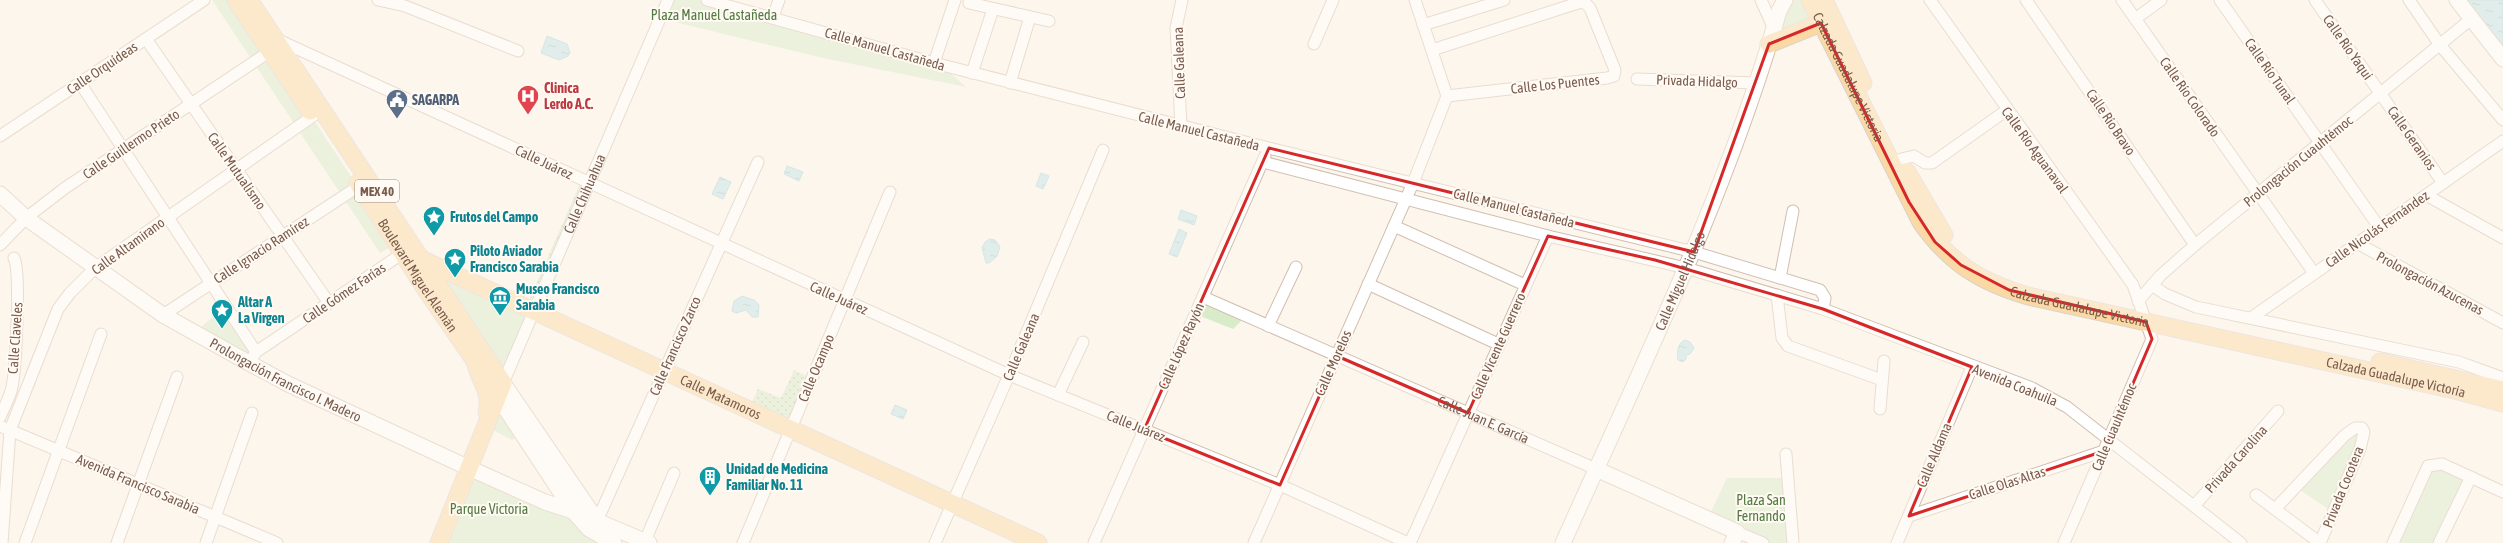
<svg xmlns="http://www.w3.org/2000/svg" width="2503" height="543" viewBox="0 0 2503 543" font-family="'Asap Condensed',sans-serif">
	<defs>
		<pattern id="grass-dots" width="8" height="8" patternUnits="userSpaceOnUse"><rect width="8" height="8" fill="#d8ecc9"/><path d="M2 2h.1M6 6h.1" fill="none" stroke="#b4c2a5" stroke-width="1.8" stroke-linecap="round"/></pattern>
		<pattern id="water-ripples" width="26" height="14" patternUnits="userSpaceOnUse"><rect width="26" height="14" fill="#bfe3e8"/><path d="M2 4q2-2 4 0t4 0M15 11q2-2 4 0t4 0" fill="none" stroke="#a0bbbe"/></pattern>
	</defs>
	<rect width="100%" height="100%" fill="#fdf6ec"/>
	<!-- grass -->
	<path fill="url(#grass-dots)" d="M581 181 589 183 538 301 530 298Z
		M794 370 811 378 789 429 748 410 758 389 781 398Z"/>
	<!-- park -->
	<path fill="#d8ecc9" d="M212 0H234L396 244 380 253Z
		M666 0H716L938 62 966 87 823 58 658 18Z
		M1787 0H1807L1819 22 1771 42Z
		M423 260 533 312 504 381Z
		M1203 297 1246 316 1233 329 1195 314Z
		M229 303 260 347 249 364 193 334Z
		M500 398 524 433 512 440 487 427Z
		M2357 431 2362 434 2331 511 2297 488Z
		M471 464 621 543H438Z
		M2433 466 2467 479 2435 543H2395Z
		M1727 478H1789L1794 543H1764L1708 518Z"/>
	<!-- water -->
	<path fill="url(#water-ripples)" stroke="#a5d3da" d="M2465 0H2503V48Z
		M547 36 567 44 570 52 568 56 559 60 541 53Z
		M787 166 803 172 799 181 784 174Z
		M1041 173 1049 176 1043 189 1036 186Z
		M720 177 731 182 723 199 712 194Z
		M1181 210 1197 216 1194 225 1178 219Z
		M1179 229 1187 233 1177 257 1169 254Z
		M990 239 995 240 1000 247 997 256 989 263H986L982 248 985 242Z
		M742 296 754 300 759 305 758 317H752L746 310 736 313 732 311 734 301Z
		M1685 340 1690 342 1694 348 1690 354 1686 355V359L1683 362 1678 360C1677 353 1677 343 1685 340Z
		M895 405 907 410 903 419 891 414Z"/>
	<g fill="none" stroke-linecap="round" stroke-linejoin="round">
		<!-- minor casing -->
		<g stroke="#d1beb0" stroke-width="13">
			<g id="minor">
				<path d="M378 0 405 6 518 51"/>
				<path d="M707 0 934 63 1269 148 1694 252 1820 290 1825 298 1823 309"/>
				<path d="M1761 0 1774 29"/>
				<path d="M1930 0 2133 285 2152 339 2064 543"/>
				<path d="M2026 0 2195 245"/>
				<path d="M2122 0 2314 273"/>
				<path d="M2220 0 2379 227"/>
				<path d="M2315 0 2443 183"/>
				<path d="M2409 0 2440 45 2503 120"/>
				<path d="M969 3 1049 21"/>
				<path d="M773 17 779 0"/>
				<path d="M2135 19 2161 0"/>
				<path d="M1423 25 1504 0"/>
				<path d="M146 39 329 303"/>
				<path d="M276 39 1009 375 1280 485 1408 543"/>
				<path d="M1314 44 1333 0"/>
				<path d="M1432 50 1578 3 1584 2 1590 8 1615 70 1614 76 1607 78 1447 96"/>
				<path d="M934 63 955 0"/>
				<path d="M972 73 993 9"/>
				<path d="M1637 79 1756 83"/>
				<path d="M80 83 256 352"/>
				<path d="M1010 83 1030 17"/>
				<path d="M1181 126 1176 28 1182 0"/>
				<path d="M0 136 204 0"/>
				<path d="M1901 159 1914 156 1925 163H1932L2007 110"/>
				<path d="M1263 162 1548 236 1686 268 1823 309 2032 388 2067 407 2241 543"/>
				<path d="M2426 195 2503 238"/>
				<path d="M1394 226 1525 285"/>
				<path d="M2357 243 2503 323"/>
				<path d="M0 245 26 218 65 188 269 52"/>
				<path d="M1780 278 1793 211"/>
				<path d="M1368 284 1498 344"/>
				<path d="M2152 285 2165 294 2196 307 2459 362 2503 378"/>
				<path d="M1777 295 1782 338 1788 346 1882 380"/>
				<path id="s1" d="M1203 297 1596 469"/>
				<path d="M2138 301 2161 275 2195 245 2471 19"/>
				<path d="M163 315 359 186"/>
				<path d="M2251 318 2503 141"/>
				<path d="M1268 326 1296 267"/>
				<path d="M253 357 256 352 403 253"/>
				<path id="s2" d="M503 383 668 0"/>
				<path d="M1058 395 1083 342"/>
				<path d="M1880 409 1884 361"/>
				<path d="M0 417C4 408 8 400 11 391 16 374 21 272 14 258"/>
				<path d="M0 426 277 543"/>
				<path d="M1786 454 1793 543"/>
				<path d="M2256 495 2320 543"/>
				<path d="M2194 506 2278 411"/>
				<path d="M2275 509 2345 435 2355 428H2362L2364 432 2360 449 2320 543"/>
				<path d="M1909 516 2104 451"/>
				<path d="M593 524 601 512 758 162"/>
				<path d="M1737 532 1763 543"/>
				<path d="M645 541 674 473"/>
				<path d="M2 543 10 430 58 309 70 293 95 268 313 116"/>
				<path d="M25 543 101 334"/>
				<path d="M117 543 177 377"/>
				<path d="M206 543 252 413"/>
				<path d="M743 543 890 192"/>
				<path d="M935 543 1009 375 1103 150"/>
				<path d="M1094 543 1265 156"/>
				<path d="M1254 543 1413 183 1447 96 1415 0"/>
				<path d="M1410 543 1548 236"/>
				<path d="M1897 543 1972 367"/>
				<path d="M2393 543 2428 466 2442 464 2503 492"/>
				<path d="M2439 543 2471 477"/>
			</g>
		</g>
		<!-- secondary casing -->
		<g stroke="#d6c0b0" stroke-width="17">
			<g id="secondary">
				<path d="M2457 0 2503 59"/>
				<path id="s3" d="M0 194 26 218 163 315 249 363 288 384 469 468 545 502 573 511 649 543"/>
				<path d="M503 383 596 519"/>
				<path d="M498 397 573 511 589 529 614 543"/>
				<path d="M1596 469 1737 532 1732 543"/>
				<path id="s4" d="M1563 543C1641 368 1726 196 1779 11L1785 0"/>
			</g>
		</g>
		<!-- primary casing -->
		<g stroke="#dad1cd" stroke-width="19">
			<g id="primary">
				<path d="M236 0 310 111"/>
				<path d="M249 0 503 383 439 543"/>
				<path id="s5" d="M1810 0 1921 222C1949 262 1980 282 2028 296L2455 390 2503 403"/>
				<path d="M1824 0 1863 83"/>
				<path d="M1769 44 1821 23"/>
				<path d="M1907 172 1944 235"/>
				<path id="s6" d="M358 183 423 285 480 368"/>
				<path id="s7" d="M403 253 423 260 1038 543"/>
				<path d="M475 360C479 382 492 389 487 413"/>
				<path d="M2380 362 2503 390"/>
			</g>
		</g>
		<!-- minor -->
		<use href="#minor" stroke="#fff" stroke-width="11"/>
		<!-- secondary -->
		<use href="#secondary" stroke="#fff" stroke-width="15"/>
		<!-- primary -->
		<use href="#primary" stroke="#fbd9a5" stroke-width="17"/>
	</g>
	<!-- marked area -->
	<path d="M0 0H2503V543H0ZM1821 23 1909 202 1935 242 1961 265 2009 290 2146 322 2152 339 2104 451 1909 516 1972 367 1823 309 1655 260 1548 236 1468 413 1337 356 1280 485 1144 430 1269 148 1694 252 1769 44Z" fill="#fdf6ec" fill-opacity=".55" fill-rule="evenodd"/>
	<path fill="none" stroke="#d62828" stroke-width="3" stroke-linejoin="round" d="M1821 23 1909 202 1935 242 1961 265 2009 290 2146 322 2152 339 2104 451 1909 516 1972 367 1823 309 1655 260 1548 236 1468 413 1337 356 1280 485 1144 430 1269 148 1694 252 1769 44Z"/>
	<!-- icons -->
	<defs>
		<g id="hospital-pin" transform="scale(1.15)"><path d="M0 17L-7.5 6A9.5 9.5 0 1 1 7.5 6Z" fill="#e0444e" stroke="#fffaf3"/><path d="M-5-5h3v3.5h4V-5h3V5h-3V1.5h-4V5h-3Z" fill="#fff"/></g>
		<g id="civic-pin" transform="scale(1.15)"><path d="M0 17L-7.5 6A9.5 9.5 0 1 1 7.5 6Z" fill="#5c6f8a" stroke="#fffaf3"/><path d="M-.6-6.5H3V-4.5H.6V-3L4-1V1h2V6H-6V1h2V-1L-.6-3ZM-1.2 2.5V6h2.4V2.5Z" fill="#fff"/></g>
		<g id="sight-pin" transform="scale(1.15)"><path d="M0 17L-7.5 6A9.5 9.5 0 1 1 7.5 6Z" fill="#0f9aa8" stroke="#fffaf3"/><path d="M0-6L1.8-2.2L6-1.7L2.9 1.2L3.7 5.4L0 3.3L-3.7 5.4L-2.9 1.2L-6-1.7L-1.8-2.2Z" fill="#fff"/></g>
		<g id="museum-pin" transform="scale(1.15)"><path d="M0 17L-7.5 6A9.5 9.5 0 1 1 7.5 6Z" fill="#0f9aa8" stroke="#fffaf3"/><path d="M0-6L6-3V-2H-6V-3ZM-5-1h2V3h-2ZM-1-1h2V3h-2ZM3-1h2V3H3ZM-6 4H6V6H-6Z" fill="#fff"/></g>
		<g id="building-pin" transform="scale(1.15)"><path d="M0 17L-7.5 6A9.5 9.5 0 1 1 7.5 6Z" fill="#0f9aa8" stroke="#fffaf3"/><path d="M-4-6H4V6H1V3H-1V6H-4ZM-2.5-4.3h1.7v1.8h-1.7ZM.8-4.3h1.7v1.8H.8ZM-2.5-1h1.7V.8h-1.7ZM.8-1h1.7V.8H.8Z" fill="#fff"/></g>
	</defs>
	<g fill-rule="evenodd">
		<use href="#hospital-pin" x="528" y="96"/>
		<use href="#civic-pin" x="397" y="100"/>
		<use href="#sight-pin" x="434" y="217"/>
		<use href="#sight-pin" x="455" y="259"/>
		<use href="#museum-pin" x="500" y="297"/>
		<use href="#sight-pin" x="222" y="310"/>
		<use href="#building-pin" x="710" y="477"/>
	</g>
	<g text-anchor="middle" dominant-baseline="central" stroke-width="4" stroke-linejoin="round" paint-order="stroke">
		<!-- shield labels -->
		<rect fill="#fffaf3" stroke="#a28b7f" stroke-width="1" x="355" y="180" width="44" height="22" rx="3"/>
		<g font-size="13" font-weight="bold" fill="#7a5c4d">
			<text x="377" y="191">MEX 40</text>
		</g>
		<!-- park labels -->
		<g font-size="14" fill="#537a41" stroke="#fffaf3">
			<text x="714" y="15">Plaza Manuel Castañeda</text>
			<text x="1761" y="500">Plaza San<tspan x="1761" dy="16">Fernando</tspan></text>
			<text x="489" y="509">Parque Victoria</text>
		</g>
		<!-- street labels -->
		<g font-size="14" fill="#7a5c4d" stroke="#fffaf3">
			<text transform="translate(2348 47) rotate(55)">Calle Río Yaqui</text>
			<text transform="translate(885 49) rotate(16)">Calle Manuel Castañeda</text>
			<text transform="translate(1179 63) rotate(-92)">Calle Galeana</text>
			<text transform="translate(102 68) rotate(-34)">Calle Orquídeas</text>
			<text transform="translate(2270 71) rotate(55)">Calle Río Tunal</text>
			<text stroke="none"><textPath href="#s5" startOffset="86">Calzada Guadalupe Victoria</textPath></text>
			<text transform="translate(1697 81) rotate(2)">Privada Hidalgo</text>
			<text transform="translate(1555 84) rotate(-6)">Calle Los Puentes</text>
			<text transform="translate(2190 97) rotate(55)">Calle Río Colorado</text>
			<text transform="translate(2111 122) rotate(56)">Calle Río Bravo</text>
			<text transform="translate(1199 131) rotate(14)">Calle Manuel Castañeda</text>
			<text transform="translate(2412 138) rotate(55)">Calle Geranios</text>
			<text transform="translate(131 144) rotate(-34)">Calle Guillermo Prieto</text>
			<text transform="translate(2035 150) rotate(54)">Calle Río Aguanaval</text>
			<text transform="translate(2298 161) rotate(-39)">Prolongación Cuauhtémoc</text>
			<text transform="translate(544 162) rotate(25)">Calle Juárez</text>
			<text transform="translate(237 171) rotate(55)">Calle Mutualismo</text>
			<text stroke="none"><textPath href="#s2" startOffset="206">Calle Chihuahua</textPath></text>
			<text transform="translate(1514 208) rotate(14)">Calle Manuel Castañeda</text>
			<text transform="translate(2377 229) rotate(-35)">Calle Nicolás Fernández</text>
			<text transform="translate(128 246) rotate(-36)">Calle Altamirano</text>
			<text transform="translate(261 250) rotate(-33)">Calle Ignacio Ramírez</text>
			<text stroke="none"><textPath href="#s6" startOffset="110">Boulevard Miguel Alemán</textPath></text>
			<text stroke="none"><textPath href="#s4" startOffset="287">Calle Miguel Hidalgo</textPath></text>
			<text transform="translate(2430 283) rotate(28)">Prolongación Azucenas</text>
			<text transform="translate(344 293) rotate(-34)">Calle Gómez Farías</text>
			<text transform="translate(839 298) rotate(24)">Calle Juárez</text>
			<text stroke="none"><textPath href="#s5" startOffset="434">Calzada Guadalupe Victoria</textPath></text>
			<text transform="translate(15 338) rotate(-86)">Calle Claveles</text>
			<text transform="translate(675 346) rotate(-66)">Calle Francisco Zarco</text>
			<text transform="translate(1181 346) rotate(-66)">Calle López Rayón</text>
			<text transform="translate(1498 346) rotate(-66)">Calle Vicente Guerrero</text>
			<text transform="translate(1021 347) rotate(-67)">Calle Galeana</text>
			<text transform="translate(1333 363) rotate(-66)">Calle Morelos</text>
			<text transform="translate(816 368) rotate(-67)">Calle Ocampo</text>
			<text stroke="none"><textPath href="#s5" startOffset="758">Calzada Guadalupe Victoria</textPath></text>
			<text stroke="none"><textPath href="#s3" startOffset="342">Prolongación Francisco I. Madero</textPath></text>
			<text transform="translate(2015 385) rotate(22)">Avenida Coahuila</text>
			<text stroke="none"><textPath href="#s7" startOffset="349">Calle Matamoros</textPath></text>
			<text stroke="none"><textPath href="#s1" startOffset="306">Calle Juan E. García</textPath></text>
			<text transform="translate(1136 426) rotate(22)">Calle Juárez</text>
			<text transform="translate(2114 427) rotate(-67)">Calle Cuauhtémoc</text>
			<text transform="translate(1934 455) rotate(-67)">Calle Aldama</text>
			<text transform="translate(2236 459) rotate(-48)">Privada Carolina</text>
			<text transform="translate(2007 483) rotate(-18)">Calle Olas Altas</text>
			<text transform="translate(138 484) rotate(23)">Avenida Francisco Sarabia</text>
			<text transform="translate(2343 487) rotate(-68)">Privada Cocotera</text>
		</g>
		<!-- health labels -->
		<g font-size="14" font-weight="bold" fill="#be3a42" stroke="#fffaf3" text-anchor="start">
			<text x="544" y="88">Clinica<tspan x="544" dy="16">Lerdo A.C.</tspan></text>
		</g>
		<!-- service labels -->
		<g font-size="14" font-weight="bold" fill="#4e5e75" stroke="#fffaf3" text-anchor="start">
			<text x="412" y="100">SAGARPA</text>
		</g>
		<!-- culture labels -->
		<g font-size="14" font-weight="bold" fill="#0d838f" stroke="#fffaf3" text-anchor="start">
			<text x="450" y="217">Frutos del Campo</text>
			<text x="470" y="251">Piloto Aviador<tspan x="470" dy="16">Francisco Sarabia</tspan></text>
			<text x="516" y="289">Museo Francisco<tspan x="516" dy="16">Sarabia</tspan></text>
			<text x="238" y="302">Altar A<tspan x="238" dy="16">La Virgen</tspan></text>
			<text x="726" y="469">Unidad de Medicina<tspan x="726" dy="16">Familiar No. 11</tspan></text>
		</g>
	</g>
</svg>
